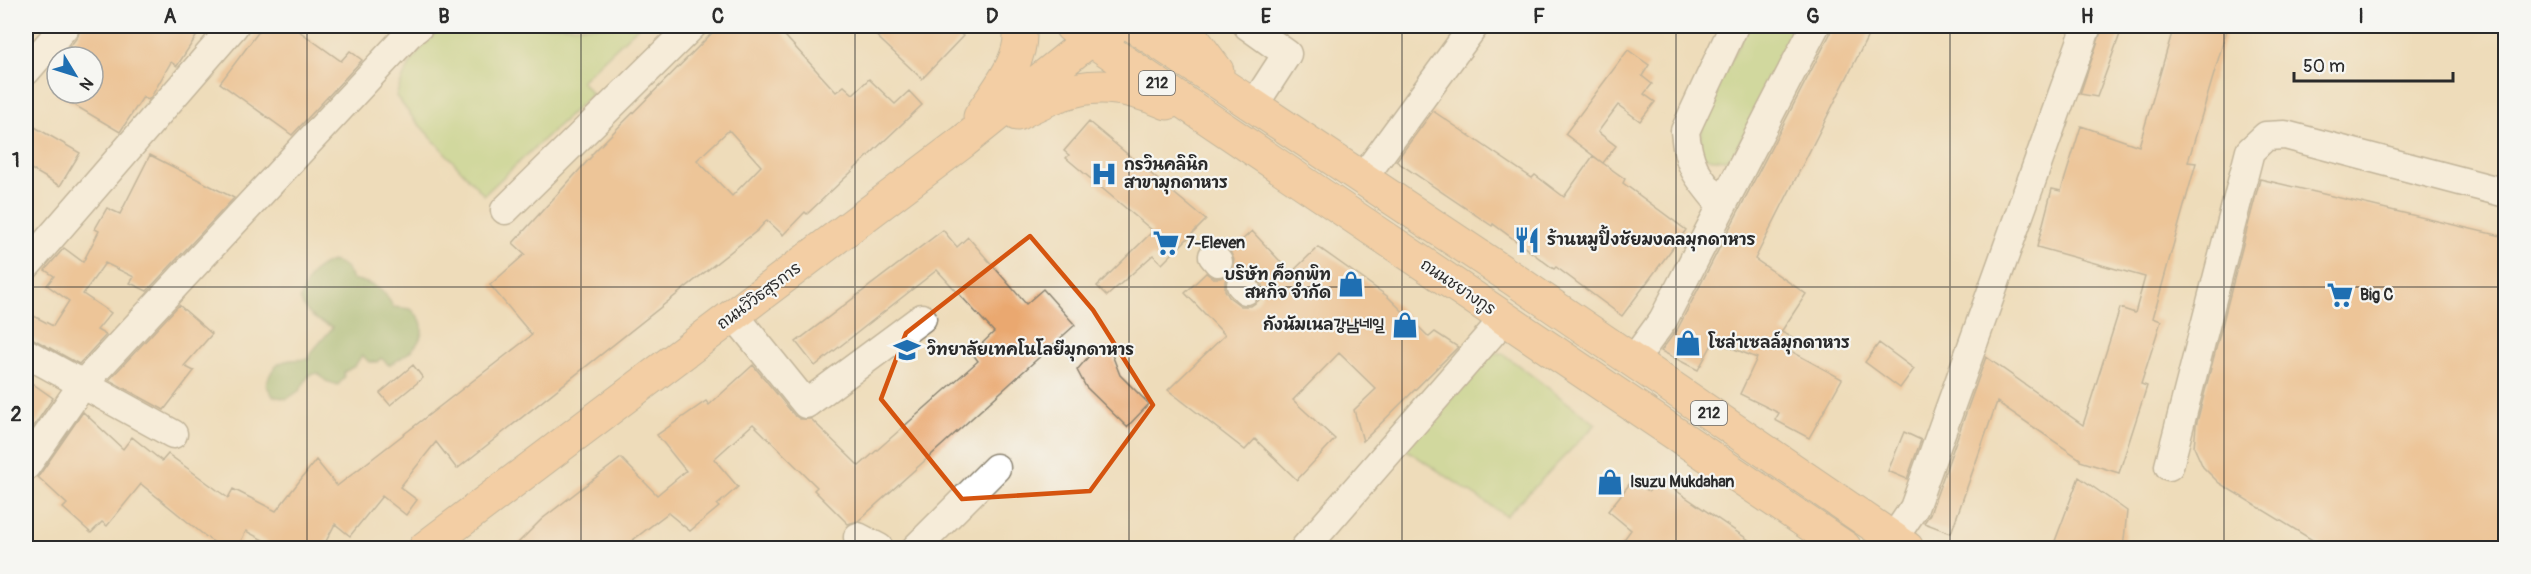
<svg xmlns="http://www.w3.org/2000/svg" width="2531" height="574" viewBox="0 0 2531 574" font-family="Pangolin,'Poor Story','Playpen Sans Thai',sans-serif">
	<rect width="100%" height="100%" fill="#f6f6f2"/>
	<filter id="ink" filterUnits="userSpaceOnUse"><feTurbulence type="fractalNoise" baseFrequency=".0167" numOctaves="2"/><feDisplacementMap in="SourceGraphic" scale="12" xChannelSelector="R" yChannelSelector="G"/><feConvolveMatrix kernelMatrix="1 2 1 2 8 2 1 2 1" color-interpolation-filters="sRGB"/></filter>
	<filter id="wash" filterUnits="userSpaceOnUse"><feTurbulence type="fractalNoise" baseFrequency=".008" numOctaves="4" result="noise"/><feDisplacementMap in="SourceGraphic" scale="24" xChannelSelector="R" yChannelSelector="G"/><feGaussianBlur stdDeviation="1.35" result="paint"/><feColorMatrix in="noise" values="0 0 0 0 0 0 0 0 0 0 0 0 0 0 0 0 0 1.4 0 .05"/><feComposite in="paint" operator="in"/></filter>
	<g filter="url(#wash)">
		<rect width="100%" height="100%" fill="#eedcba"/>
		<!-- green -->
		<path fill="#add27c" stroke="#6c7e54" stroke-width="1.5" d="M446 26H639L581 81 592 94 484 195 413 118 396 96C406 66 420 44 446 26Z
			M1748 26H1806L1734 152 1726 160 1705 158 1701 151 1702 117Z
			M1493 353H1502L1596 424 1506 516 1404 448Z"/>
		<!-- forest -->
		<path fill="#8ab46c" stroke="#5a704c" stroke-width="1.5" d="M332 261 346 267 352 279C371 283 385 288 393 307L411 309C414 312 419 317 421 321 428 343 404 357 389 365L381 358 377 362H369L362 355 355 366 344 372V378L338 385 326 381 318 373 309 375 300 390 287 399 273 396 266 385C274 358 285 360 310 359V354L333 327C317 321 307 316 300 299 308 279 310 269 332 261Z"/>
		<g id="blocks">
			<!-- building -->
			<path fill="#eaa870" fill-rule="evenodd" d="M81 26H203L177 66 171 62 151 97 148 100 143 97 120 132 54 93H93V57H62L78 36Z
				M263 26H292L341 61 350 51 362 60 292 135 220 83Z
				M719 26H776L836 92 844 86 853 94 869 79 895 104 909 91 922 105 807 214 805 212 783 235 767 220 758 230 457 469 436 442 400 487 417 500 406 515 382 496 350 536 335 524 322 549H280L246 531 237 549H226L210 540 141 484 107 526 102 522 91 533 63 508 67 504 38 477 83 412 123 449 132 437 162 461 168 454 228 498 233 489 276 511 316 460 337 486 532 335 490 285 525 254 513 243 592 156 591 155ZM729 130 761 166 732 196 697 160Z
				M866 26H952L963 36 922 79Z
				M1831 26H1873L1755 259 1806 294 1781 332 1792 337 1787 349 1842 379 1809 438 1775 420 1779 413 1740 394 1757 358 1714 341 1698 370 1661 351 1678 328 1830 34Z
				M2103 26H2123L2097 97 2080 94Z
				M2174 26H2228L2188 162 2196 163 2153 318 2161 321 2141 384 2147 386 2119 473 2080 461V459L1997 402 1951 533 1924 523 1930 514 1986 357 2083 425 2120 308 2135 313 2145 277 2037 247 2052 189 2061 191 2081 126 2139 146Z
				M1628 50 1649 65 1642 76 1652 84 1644 94 1655 102 1640 121 1618 105 1598 132 1616 146 1603 163 1565 134Z
				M1433 111 1532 178 1535 175 1564 197 1593 156 1625 179 1623 183 1686 230 1622 316 1556 267 1554 269 1493 224 1492 226 1396 161Z
				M26 122 80 153 60 186 26 166Z
				M1089 122 1206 220 1162 264 1153 255 1107 296 1097 286 1153 231 1066 158 1069 155 1064 151Z
				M150 155 234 198 147 291 130 283 134 277 105 263 83 294 111 313 97 330 106 335 79 364 26 335V312L53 326 69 301 47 285 54 276 45 270 64 248 83 262 99 231 95 229 107 208 120 214Z
				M2260 179 2505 237V549H2327L2219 483 2203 467 2194 447 2196 426Z
				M943 230 957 247 968 237 1026 304 1043 289 1075 325 858 521 848 524 814 490 817 487 753 424 714 459 738 487 717 505 719 507 690 531 668 513 621 549H512L542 519 621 458 657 495 686 471 657 435 706 401 709 405 753 365 794 415 800 419H811L859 466 978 361 972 353 994 332 937 270 815 366 796 342Z
				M1252 231 1291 273 1318 247 1387 296 1429 337 1435 332 1458 347 1363 441 1354 410 1376 389 1339 353 1293 400 1335 439 1297 480 1255 439 1245 450 1168 390 1225 335 1185 293 1206 273 1213 278H1220L1228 275 1225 281V290L1229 297 1241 306H1251L1258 301 1262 295V285L1252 273 1245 269H1236L1230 273 1234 260 1230 251Z
				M179 305 212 334 184 366 194 371 164 410 109 380Z
				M1879 343 1914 369 1900 388 1865 362Z
				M1109 347 1120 375 1149 404 1127 427 1086 387 1077 370 1094 350Z
				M413 365 423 378 390 405 380 393Z
				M26 379 53 398 26 438Z
				M1904 432 1921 440 1907 479 1888 471Z
				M2079 477 2127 511 2123 549H2052Z
				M1659 479 1762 549H1617L1631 530 1608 511 1632 481 1649 491Z"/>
		</g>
	</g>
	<g filter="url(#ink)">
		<use href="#blocks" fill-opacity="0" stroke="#8c8472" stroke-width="1.5"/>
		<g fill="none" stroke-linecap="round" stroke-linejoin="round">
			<!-- minor casing -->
			<g stroke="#8c8472" stroke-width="31">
				<path id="minor" d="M1248 26 1287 54 1254 105
					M26 71 65 26
					M1363 178 1474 26
					M1722 206C1699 178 1688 168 1685 131L1734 26
					M505 210 692 26
					M1213 256 1218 262
					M26 266 234 26
					M1241 285 1246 290
					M734 315 806 404 922 318
					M26 353 173 434
					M1633 361 1663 320 1815 26
					M26 466 83 384 409 34 419 26
					M2169 466 2250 151 2266 136 2285 135 2506 193
					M858 537 879 548
					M1893 539 1914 508 2087 26
					M916 548 996 468
					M1305 548 1504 319"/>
			</g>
			<!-- major casing -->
			<g stroke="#8c8472" stroke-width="35">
				<path id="major" d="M1071 26 1845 548
					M1134 26 1512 278 1907 548
					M1187 26 1190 35 1217 71
					M1017 114C1073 85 1106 76 1167 103
					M980 117C996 91 1026 58 1019 26
					M425 548 964 141 1091 39 1110 32"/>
			</g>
			<!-- minor -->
			<use href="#minor" stroke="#fff" stroke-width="28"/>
			<!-- major -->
			<use href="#major" stroke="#f8bd89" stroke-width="33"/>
		</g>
	</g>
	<!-- marked area -->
	<path d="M0 0H2531V574H0ZM1030 236 1093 310 1153 405 1090 491 962 499 881 399 906 333Z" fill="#eedcba" fill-opacity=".55" fill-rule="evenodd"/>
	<path fill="none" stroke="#d5540f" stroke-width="4.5" stroke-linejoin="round" d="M1030 236 1093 310 1153 405 1090 491 962 499 881 399 906 333Z"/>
	<!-- grid -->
	<path fill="none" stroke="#2b2b2b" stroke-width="1.5" stroke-opacity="0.55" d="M307 26V548M581 26V548M855 26V548M1129 26V548M1402 26V548M1676 26V548M1950 26V548M2224 26V548M26 287H2506"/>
	<!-- icons -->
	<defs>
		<g id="hospital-bare" transform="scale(2.07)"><path d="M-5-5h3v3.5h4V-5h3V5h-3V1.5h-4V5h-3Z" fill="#1f6fb2" stroke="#f6f6f2" stroke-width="2.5" paint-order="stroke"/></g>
		<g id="restaurant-bare" transform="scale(2.07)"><path d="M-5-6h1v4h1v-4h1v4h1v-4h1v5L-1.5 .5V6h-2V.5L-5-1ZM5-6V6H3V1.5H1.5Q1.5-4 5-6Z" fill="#1f6fb2" stroke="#f6f6f2" stroke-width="2.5" paint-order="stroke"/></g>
		<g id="supermarket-bare" transform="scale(2.07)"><path d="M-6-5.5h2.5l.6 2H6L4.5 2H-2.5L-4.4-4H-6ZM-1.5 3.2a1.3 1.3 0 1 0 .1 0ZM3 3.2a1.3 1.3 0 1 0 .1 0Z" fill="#1f6fb2" stroke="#f6f6f2" stroke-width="2.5" paint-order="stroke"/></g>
		<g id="shop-bare" transform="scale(2.07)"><path d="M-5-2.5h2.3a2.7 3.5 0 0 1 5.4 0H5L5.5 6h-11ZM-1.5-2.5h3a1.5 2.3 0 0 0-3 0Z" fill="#1f6fb2" stroke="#f6f6f2" stroke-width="2.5" paint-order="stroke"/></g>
		<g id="university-bare" transform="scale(2.07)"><path d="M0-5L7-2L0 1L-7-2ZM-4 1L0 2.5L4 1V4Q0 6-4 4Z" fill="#1f6fb2" stroke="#f6f6f2" stroke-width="2.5" paint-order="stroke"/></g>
	</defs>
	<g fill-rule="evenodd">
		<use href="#hospital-bare" x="1104" y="174"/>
		<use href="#restaurant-bare" x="1527" y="240"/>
		<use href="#supermarket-bare" x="1166" y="243"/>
		<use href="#shop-bare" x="1351" y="284"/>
		<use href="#supermarket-bare" x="2340" y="295"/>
		<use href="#shop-bare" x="1405" y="325"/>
		<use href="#shop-bare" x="1688" y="343"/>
		<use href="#university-bare" x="907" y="350"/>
		<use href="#shop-bare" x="1610" y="482"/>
	</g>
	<g text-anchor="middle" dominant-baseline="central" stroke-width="4.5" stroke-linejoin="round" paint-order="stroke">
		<!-- shield labels -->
		<g fill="#f6f6f2" stroke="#686867" stroke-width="1.5">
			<rect x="1139" y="71" width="36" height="24" rx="4.5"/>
			<rect x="1691" y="401" width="36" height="24" rx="4.5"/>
		</g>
		<g font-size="15" font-weight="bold" fill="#2b2b2b">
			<text x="1157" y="83">212</text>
			<text x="1709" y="413">212</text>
		</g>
		<!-- poi labels -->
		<g font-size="16" font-weight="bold" fill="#2b2b2b" stroke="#f6f6f2" text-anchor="start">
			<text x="1124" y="165">กรวินคลินิก<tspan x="1124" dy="18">สาขามุกดาหาร</tspan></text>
			<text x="1547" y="240">ร้านหมูปิ้งชัยมงคลมุกดาหาร</text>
			<text x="1186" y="243">7-Eleven</text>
			<text x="1331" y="275" text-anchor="end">บริษัท ค็อกพิท<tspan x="1331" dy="18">สหกิจ จำกัด</tspan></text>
			<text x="2360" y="295">Big C</text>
			<text x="1385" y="325" text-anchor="end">กังนัมเนล강남네일</text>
			<text x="1708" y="343">โซล่าเซลล์มุกดาหาร</text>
			<text x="927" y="350">วิทยาลัยเทคโนโลยีมุกดาหาร</text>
			<text x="1630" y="482">Isuzu Mukdahan</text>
		</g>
		<!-- street labels -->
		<g font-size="16" fill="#2b2b2b" stroke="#f6f6f2">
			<text transform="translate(1458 287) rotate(34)">ถนนชยางกูร</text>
			<text transform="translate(759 296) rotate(-37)">ถนนวิวิธสุรการ</text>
		</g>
	</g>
	<!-- margin -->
	<rect width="2531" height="574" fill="none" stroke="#f6f6f2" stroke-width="66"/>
	<!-- north arrow -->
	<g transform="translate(75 75) rotate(128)"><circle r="28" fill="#f6f6f2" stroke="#a5a5a2" stroke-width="1.5"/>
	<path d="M0-4.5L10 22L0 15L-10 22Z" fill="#1f6fb2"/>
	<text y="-9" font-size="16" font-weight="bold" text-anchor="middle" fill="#2b2b2b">N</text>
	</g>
	<!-- scale -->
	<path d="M2294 72v9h159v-9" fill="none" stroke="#2b2b2b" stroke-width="3"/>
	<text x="2303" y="72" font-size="18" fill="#2b2b2b" stroke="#f6f6f2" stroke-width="4.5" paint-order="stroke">50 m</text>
	<rect x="33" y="33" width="2465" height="508" fill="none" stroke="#2b2b2b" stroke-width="2"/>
	<g font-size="20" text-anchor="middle" font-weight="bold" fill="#2b2b2b">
		<text x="170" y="23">A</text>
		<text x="444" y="23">B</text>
		<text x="718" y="23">C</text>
		<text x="992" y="23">D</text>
		<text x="1266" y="23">E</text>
		<text x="1539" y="23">F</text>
		<text x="1813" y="23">G</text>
		<text x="2087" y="23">H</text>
		<text x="2361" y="23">I</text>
		<text x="16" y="167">1</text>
		<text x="16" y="421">2</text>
	</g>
</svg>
